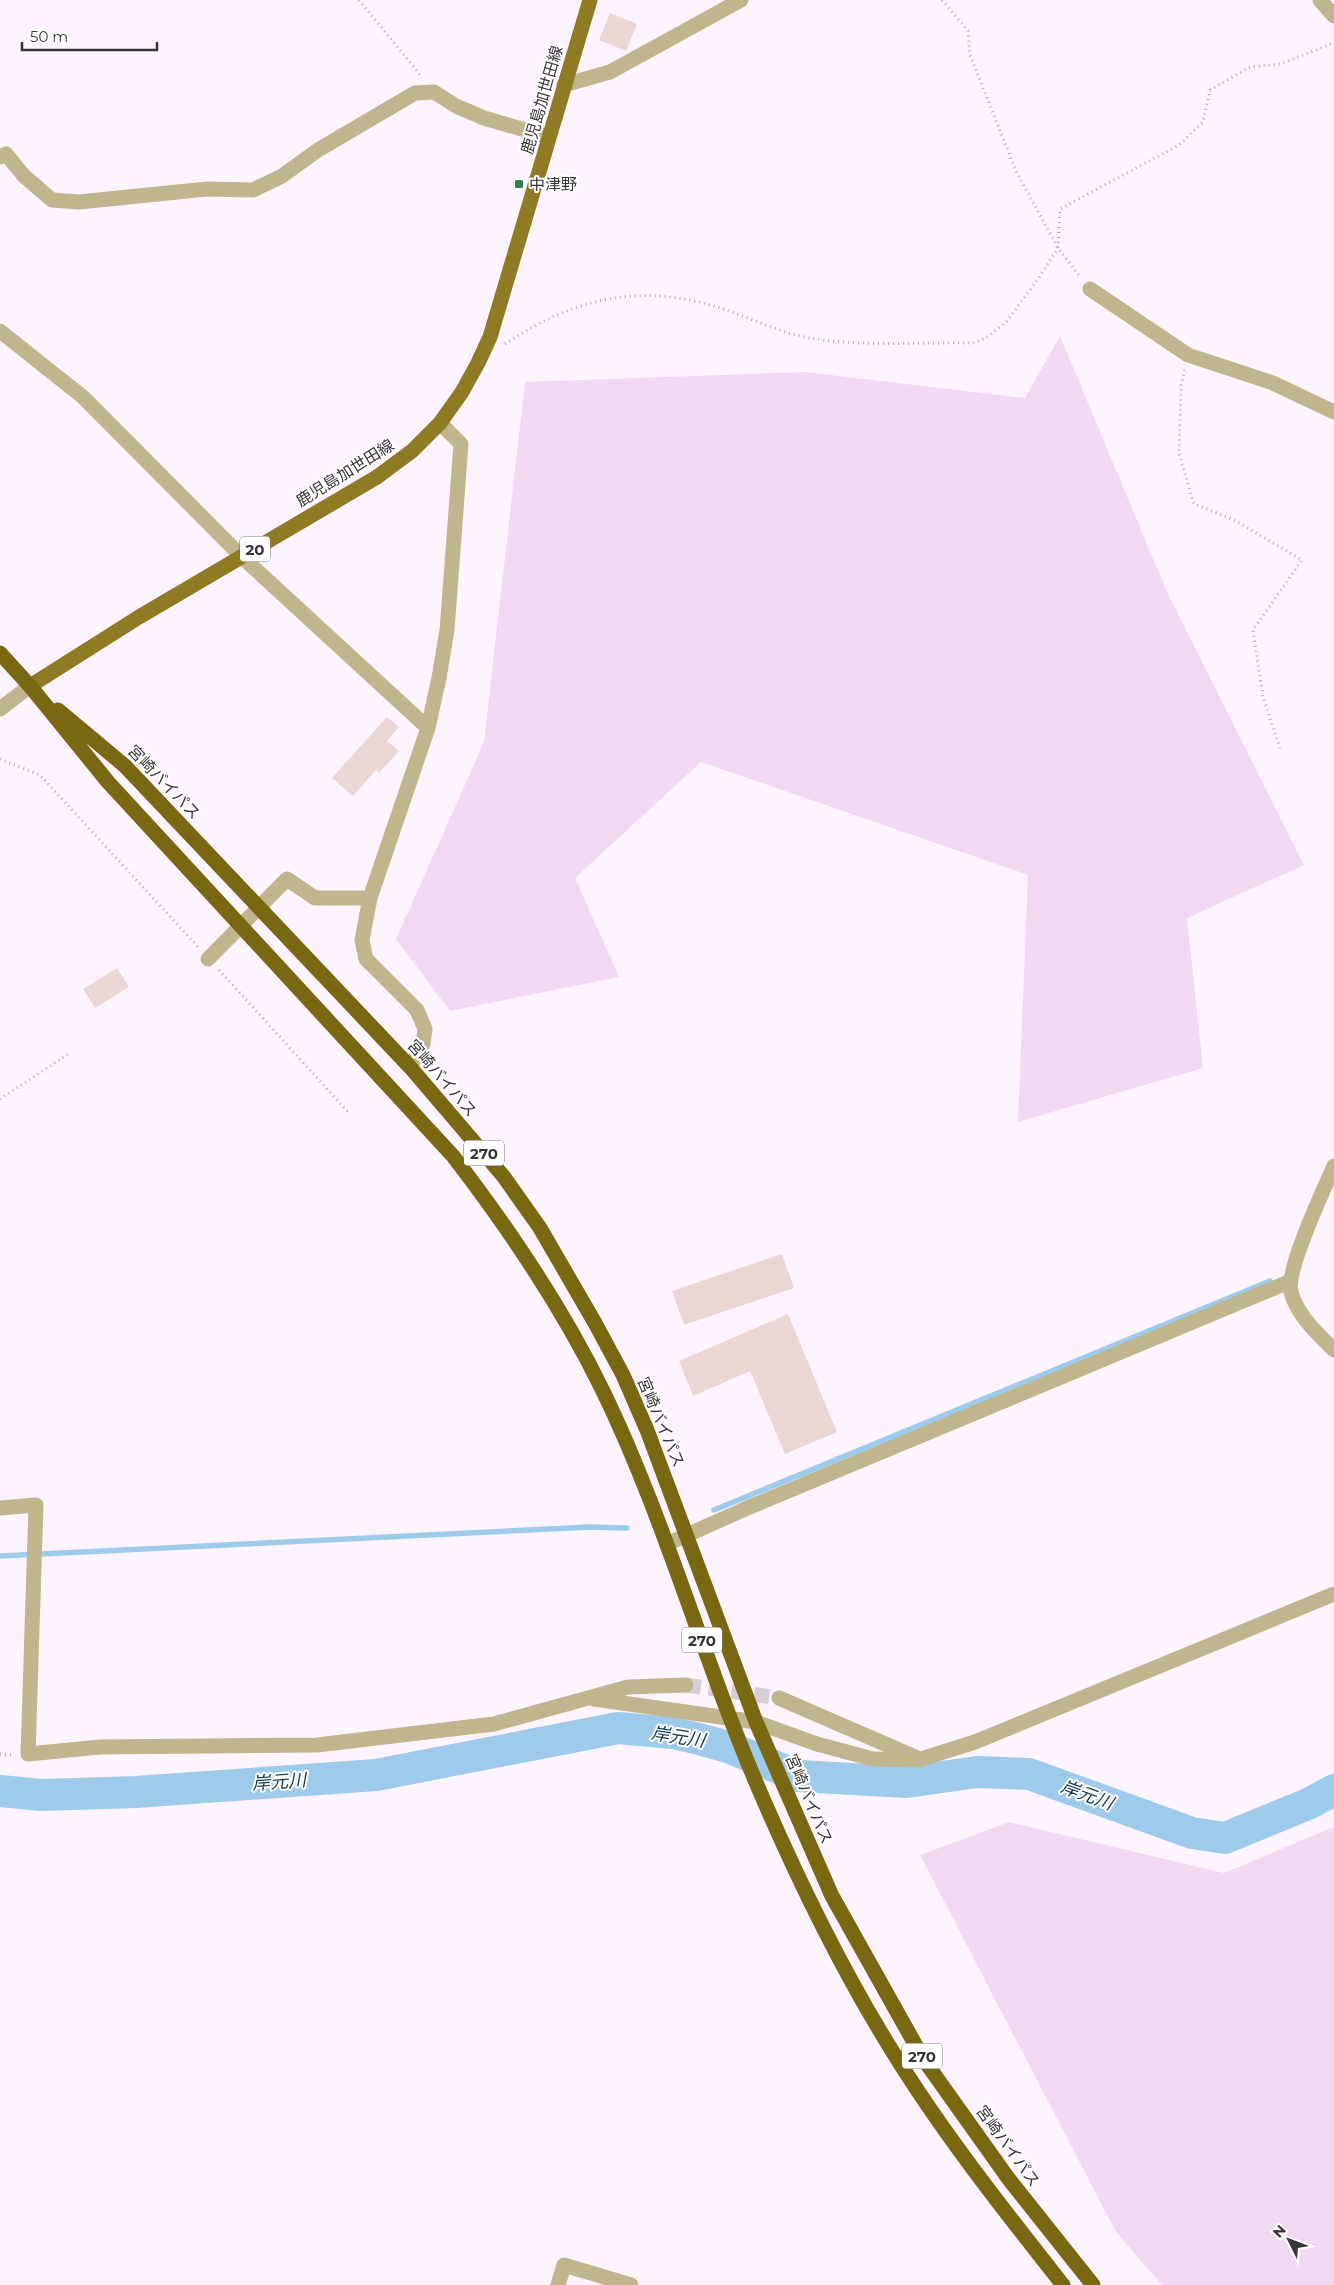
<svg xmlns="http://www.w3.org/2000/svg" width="1334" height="2285" viewBox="0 0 1334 2285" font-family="Montserrat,'Noto Sans JP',sans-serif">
	<rect width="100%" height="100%" fill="#fef4ff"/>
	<!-- green -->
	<path fill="#f1d9f4" d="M1060 336 1167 592 1304 865 1187 918 1203 1068 1018 1122 1028 875 701 762 575 878 619 977 450 1011 396 939 484 742 525 382 805 372 1025 398Z
		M1009 1822 1224 1873 1334 1827V2285H1162L1116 2232 920 1855Z"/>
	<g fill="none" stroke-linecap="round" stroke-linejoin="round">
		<!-- stream -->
		<path stroke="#9ecbeb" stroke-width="5.5" d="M714 1510 1270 1281
			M0 1556 589 1527 627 1528"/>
		<!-- river -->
		<path stroke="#9ecbeb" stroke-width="32" d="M0 1791 42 1795 136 1792 376 1775 618 1728 673 1733 699 1739 728 1747 798 1776 907 1782 977 1772 1029 1774 1192 1833 1225 1838 1308 1804 1334 1790"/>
	</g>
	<!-- building -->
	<path fill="#ead7d3" d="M610 13 637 24 626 51 599 40Z
		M387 717 399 727 387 741 399 751 379 773 376 770 353 796 332 778Z
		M117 968 129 987 95 1008 83 989Z
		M782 1254 794 1288 684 1325 672 1291Z
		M788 1314 837 1432 785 1454 750 1371 693 1396 679 1361Z"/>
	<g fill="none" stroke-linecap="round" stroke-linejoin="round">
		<!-- minor-tunnel -->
		<path stroke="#d7ced7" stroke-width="15" stroke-dasharray="15 8" stroke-linecap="butt" d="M686 1685 779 1698"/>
		<!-- path -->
		<path stroke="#b0a8b0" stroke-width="3" stroke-dasharray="1 4" stroke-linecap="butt" d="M359 0 422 77
			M942 0 968 31 970 55 1016 171 1058 248 1081 278
			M505 344C569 301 634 283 710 305 743 314 776 332 810 338 864 347 920 342 973 343L986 338 1007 321 1036 282 1058 248 1060 209 1179 145 1203 122 1210 90 1250 67 1280 64 1334 43
			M1185 370 1181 385 1179 454 1194 504 1234 520 1302 560 1253 630 1263 697 1280 748
			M0 759 40 775 198 947
			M219 970 348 1112
			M0 1099 70 1053
			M0 1754 13 1755"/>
		<!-- minor -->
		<path stroke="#c0b58c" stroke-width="15" d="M1320 0 1334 16
			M564 85 610 72 741 0
			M0 157 6 154 24 176 52 200 79 202 207 189 253 190 282 176 318 150 415 93 434 92 456 106 484 118 549 137
			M1090 289 1188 355 1273 383 1334 412
			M0 331 83 397 242 557 428 728
			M0 709 30 686
			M208 959 287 879 315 898H370
			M410 1067 423 1044 425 1029 417 1010 366 959 362 940 370 898 428 728 439 678 447 630 461 444 440 423
			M1334 1166C1324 1189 1285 1271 1291 1292 1297 1315 1317 1333 1334 1350
			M0 1508 36 1505 28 1754 100 1747 317 1745 494 1724 628 1687 686 1685
			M667 1544 745 1509 1291 1281
			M779 1698 915 1757
			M594 1699 756 1722 817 1744 873 1759 918 1760 975 1742 1334 1594
			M558 2285 564 2265 631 2285"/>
		<!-- major -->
		<path stroke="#907b24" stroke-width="15" d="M30 686 139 617 377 477 412 451 440 423 462 392 478 363 490 337 590 0"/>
		<!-- highway -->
		<path stroke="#7a6711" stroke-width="15" d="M0 653 30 686 108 782 453 1156C510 1230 562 1307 603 1391 667 1523 705 1667 764 1801 801 1886 842 1970 891 2049 942 2132 1003 2209 1063 2285
			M58 710 125 766 410 1067 504 1177 540 1228 595 1323 623 1375 647 1430 756 1722 832 1896 924 2060 1008 2178 1093 2285"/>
	</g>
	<!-- markers -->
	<rect fill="#2b7f51" stroke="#fff" stroke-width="2" x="514" y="179" width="10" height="10" rx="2.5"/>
	<g text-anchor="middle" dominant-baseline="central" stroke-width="4" stroke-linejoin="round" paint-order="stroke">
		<!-- shield labels -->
		<g fill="#fff" stroke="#747174" stroke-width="1">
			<rect x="240" y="536.5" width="30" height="25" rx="4"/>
			<rect x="464" y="1140.5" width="40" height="25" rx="4"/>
			<rect x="682" y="1627.5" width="40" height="25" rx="4"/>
			<rect x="902" y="2043.5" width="40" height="25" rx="4"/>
		</g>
		<g font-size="15" font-weight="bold" fill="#393439">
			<text x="255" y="549">20</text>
			<text x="484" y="1153">270</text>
			<text x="702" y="1640">270</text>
			<text x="922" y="2056">270</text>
		</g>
		<!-- street labels -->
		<g font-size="16" fill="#393439" stroke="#fff">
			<text transform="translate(542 100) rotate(-74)">鹿児島加世田線</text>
			<text transform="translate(345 473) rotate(-32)">鹿児島加世田線</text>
			<text transform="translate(164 782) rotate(46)">宮崎バイパス</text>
			<text transform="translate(442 1078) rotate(49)">宮崎バイパス</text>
			<text transform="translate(661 1422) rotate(67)">宮崎バイパス</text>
			<text transform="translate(809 1799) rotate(67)">宮崎バイパス</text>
			<text transform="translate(1008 2146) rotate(54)">宮崎バイパス</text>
		</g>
		<!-- poi labels -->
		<g font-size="16" fill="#393439" stroke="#fff" text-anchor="start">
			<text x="529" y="184">中津野</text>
		</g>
		<!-- water labels -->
		<g font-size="18" font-style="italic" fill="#11364c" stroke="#fff">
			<text transform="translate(678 1737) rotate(9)">岸元川</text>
			<text transform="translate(279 1782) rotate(-4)">岸元川</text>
			<text transform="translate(1087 1795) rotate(20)">岸元川</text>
		</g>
	</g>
	<!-- north arrow -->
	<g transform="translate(1289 2240) rotate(312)" stroke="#ffffff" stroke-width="4" paint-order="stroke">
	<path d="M0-4L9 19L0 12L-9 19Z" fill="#393439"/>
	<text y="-8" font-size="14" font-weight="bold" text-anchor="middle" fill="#393439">N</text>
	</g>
	<!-- scale -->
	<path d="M22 42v8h135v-8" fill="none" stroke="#393439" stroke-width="2.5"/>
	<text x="30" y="42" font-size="15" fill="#393439" stroke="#ffffff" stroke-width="4" paint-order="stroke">50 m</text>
</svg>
